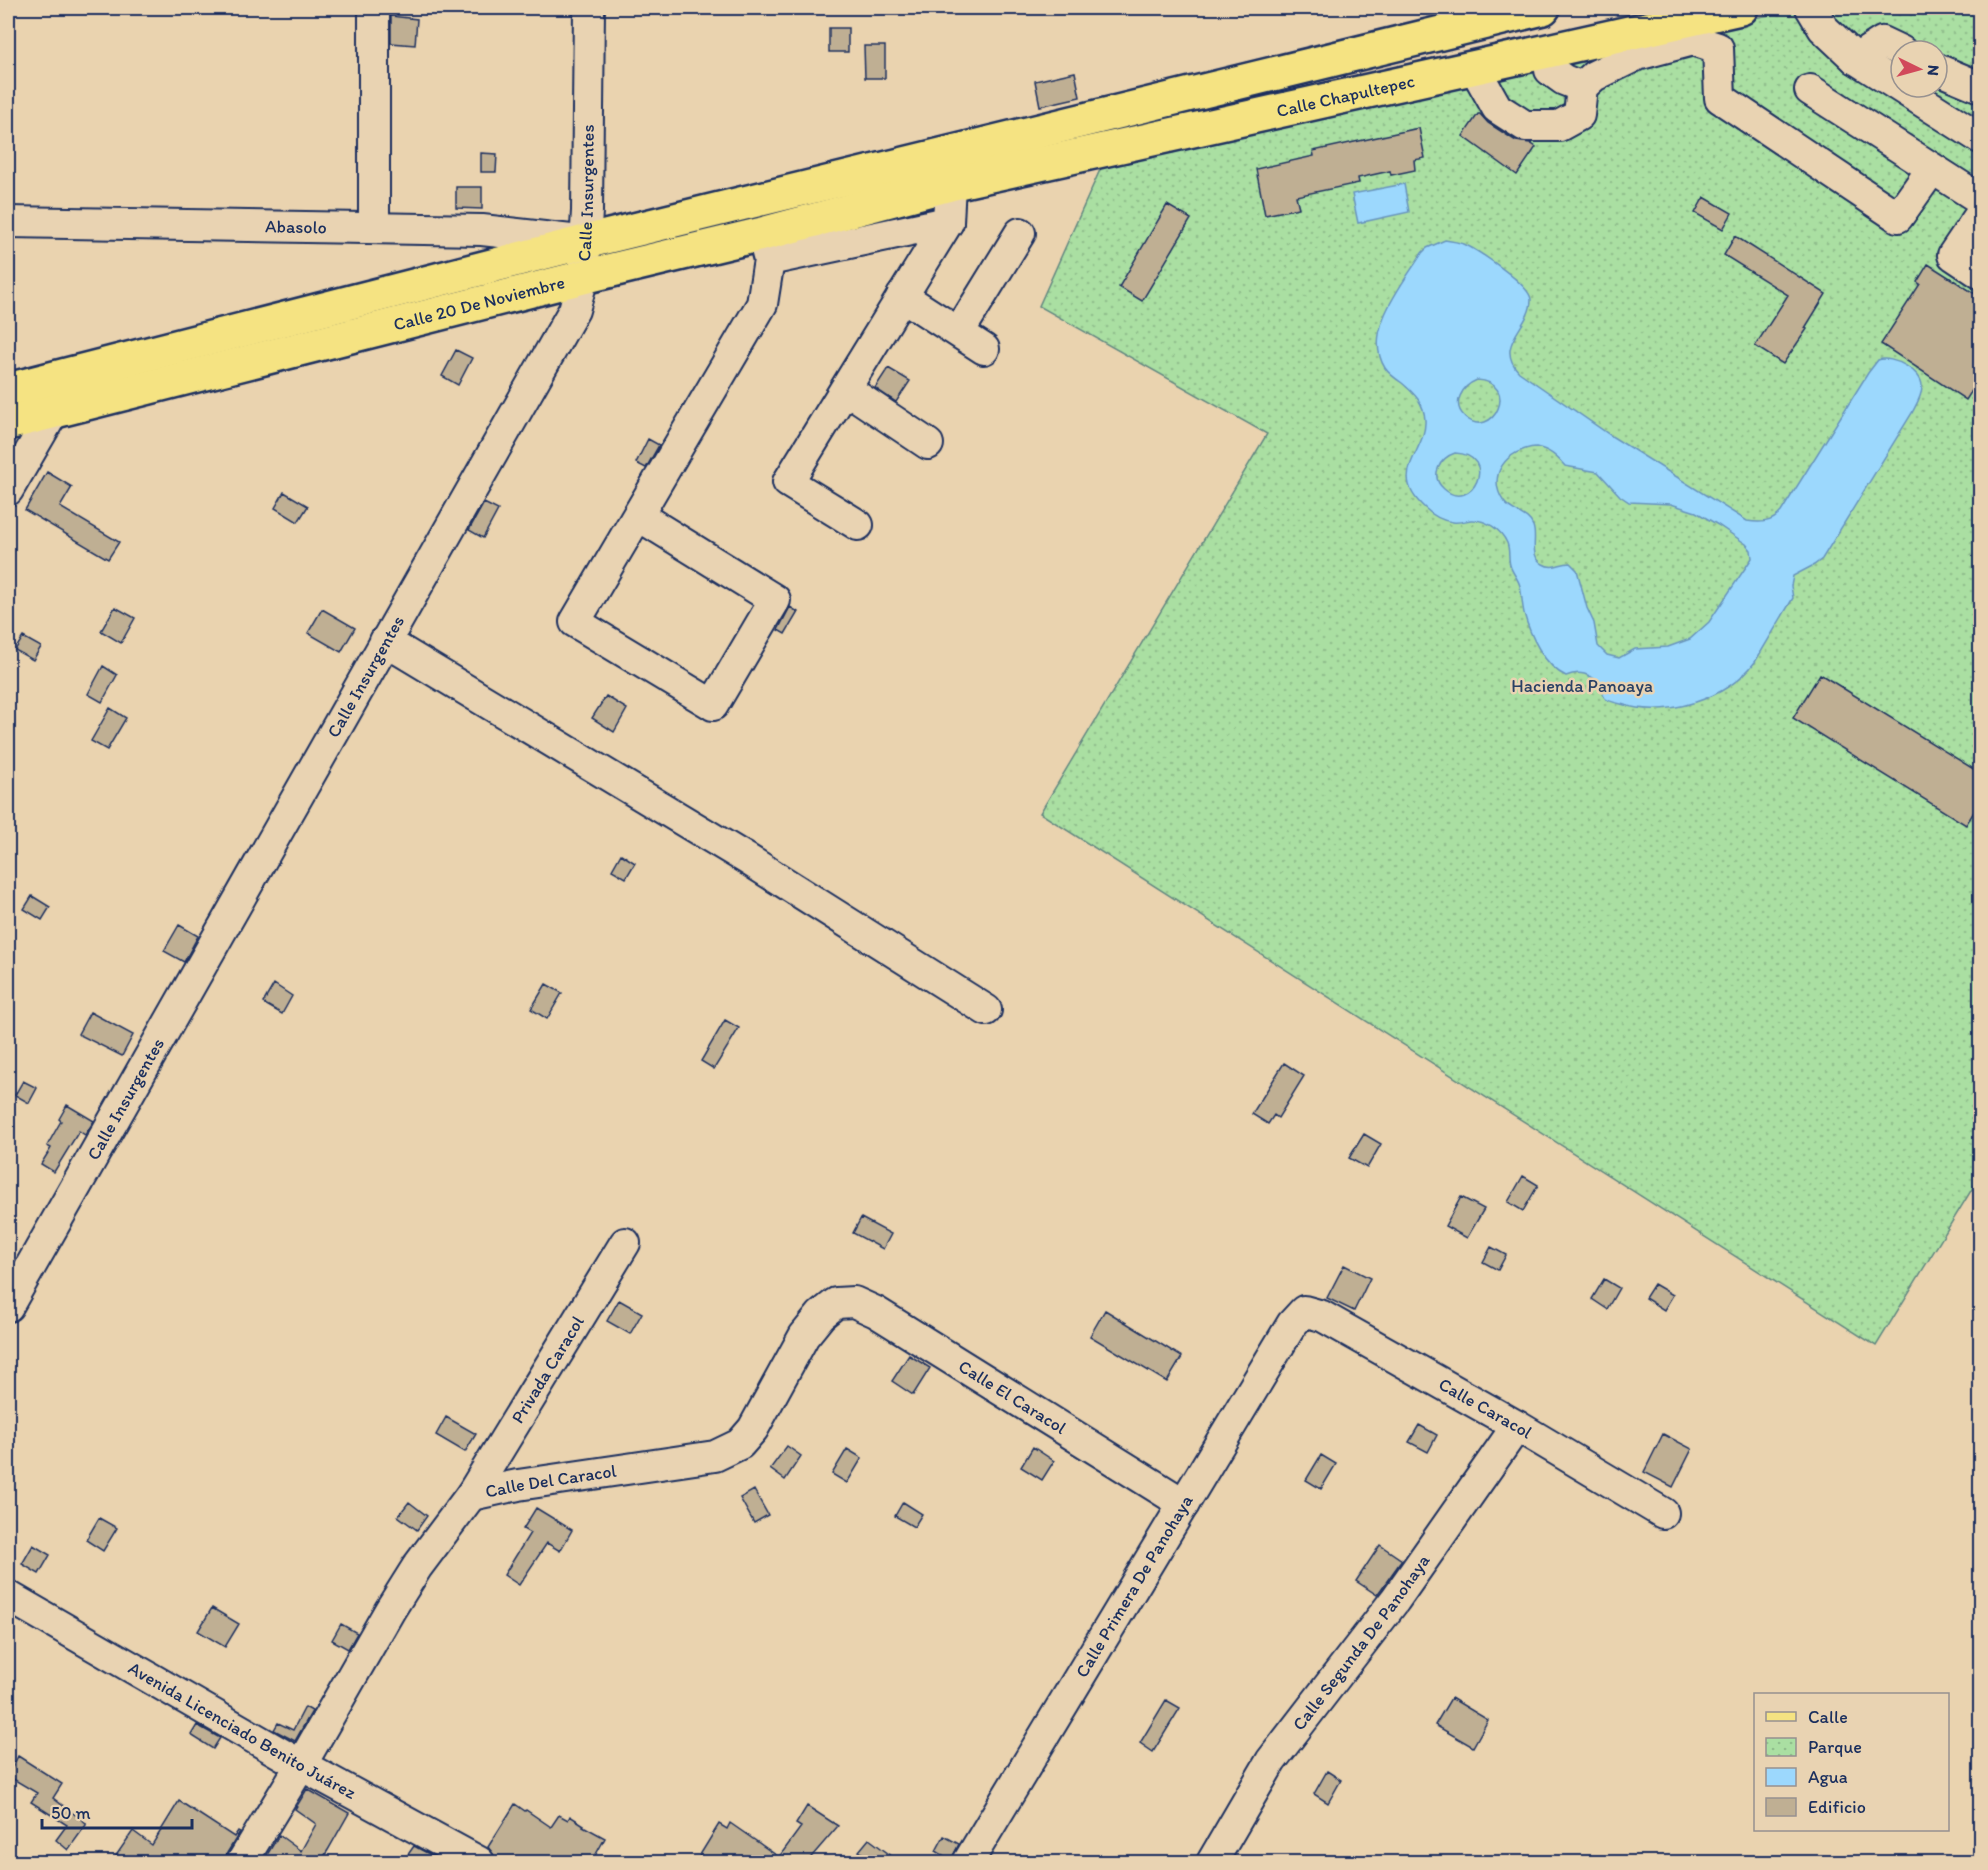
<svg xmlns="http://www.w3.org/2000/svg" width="1988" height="1870" viewBox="0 0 1988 1870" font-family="Itim,sans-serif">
	<defs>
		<pattern id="park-dots" width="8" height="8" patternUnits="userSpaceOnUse" patternTransform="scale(1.5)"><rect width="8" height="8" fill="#aadfa2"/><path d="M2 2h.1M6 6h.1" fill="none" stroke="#92c08e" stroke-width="1.8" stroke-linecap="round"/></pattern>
	</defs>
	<rect width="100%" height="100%" fill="#ead3af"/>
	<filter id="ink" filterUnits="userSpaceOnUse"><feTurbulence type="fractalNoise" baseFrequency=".0167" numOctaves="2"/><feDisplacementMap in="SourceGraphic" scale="12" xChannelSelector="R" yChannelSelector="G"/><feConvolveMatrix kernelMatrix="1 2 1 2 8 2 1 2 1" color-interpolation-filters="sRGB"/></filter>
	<g filter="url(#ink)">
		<!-- park -->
		<path fill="url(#park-dots)" stroke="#628780" stroke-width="1.5" fill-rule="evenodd" d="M1805 8H1980V1176L1876 1346 1040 813 1267 434 1039 306 1104 161 1598 49ZM1901 51H1937V87H1901Z"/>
		<!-- water -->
		<path fill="#9cd8fd" stroke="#6894bd" stroke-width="1.5" fill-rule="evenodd" d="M1404 184 1409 212 1358 223 1352 194Z
			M1445 240C1452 241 1458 242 1464 244 1477 250 1531 285 1531 300 1531 327 1493 344 1519 372L1613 437 1747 521C1760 523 1772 523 1781 512L1868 373 1878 360C1892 355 1923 371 1922 387 1922 396 1916 405 1912 413L1822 559 1814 565 1793 576 1791 586 1793 598 1755 662C1727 699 1666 719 1621 704 1616 703 1606 701 1604 697 1602 693 1603 688 1601 684 1589 674 1580 670 1566 676 1544 666 1530 635 1524 613 1522 604 1522 595 1520 586 1518 578 1512 573 1510 565 1508 558 1510 550 1507 543 1501 529 1485 519 1471 520 1465 521 1459 523 1453 522 1442 521 1432 515 1425 508 1386 473 1427 452 1425 420 1424 403 1415 394 1402 383 1396 379 1389 374 1385 368 1362 331 1403 284 1422 253L1427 248ZM1477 380C1521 382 1493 442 1465 417 1451 404 1462 386 1477 380ZM1536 447C1550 450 1556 456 1565 466L1598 472 1620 496 1629 502 1671 504 1696 512 1718 525 1746 544 1751 550 1752 558 1709 622 1690 639 1668 647 1635 649 1619 658 1607 655 1598 646 1594 623 1587 608 1577 570 1570 563C1560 563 1553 570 1543 564 1528 555 1538 539 1533 526 1528 513 1512 513 1504 502 1485 475 1508 449 1536 447ZM1455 453C1500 455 1472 514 1444 489 1429 476 1440 458 1455 453Z"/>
		<!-- building -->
		<path fill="#bfaf93" stroke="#1b2f5e" stroke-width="1.5" d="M391 16 417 19 415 45 391 43Z
			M829 28H848V52H829Z
			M864 46H885V78H865Z
			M1075 72 1080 97 1040 106 1035 81Z
			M1478 114H1480L1488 123 1516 141 1530 143 1536 147 1517 175 1463 136Z
			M1419 128 1425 158 1414 160 1415 170 1391 175 1390 171 1358 178 1359 183 1296 196 1299 208 1265 215 1256 169 1314 156 1313 151Z
			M481 153 497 154 496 172H481Z
			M456 187H482V209L456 208Z
			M1704 197 1732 213 1723 229 1695 213Z
			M1167 205 1191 219 1142 301 1119 287Z
			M1735 236 1826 294 1805 328 1807 329 1783 364 1755 346 1788 295 1724 255Z
			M1928 264 1980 297V378L1966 400 1881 344 1920 284 1917 282Z
			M456 350 472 358 458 385 442 376Z
			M888 368 910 381 896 402 875 388Z
			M648 439 659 445 646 468 636 463Z
			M47 472 72 487 60 507 119 542 108 559 25 510Z
			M284 492 308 506 298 522 275 508Z
			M484 503 498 510 483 538 469 530Z
			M115 607 135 618 121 643 101 631Z
			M790 607 798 612 785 634 778 630Z
			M322 609 355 628 341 652 308 633Z
			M23 637 41 647 33 660 15 650Z
			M103 666 117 675 102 702 88 694Z
			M1820 674 1980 773V802L1966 825 1793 718Z
			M606 696 627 709 614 732 592 718Z
			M110 708 126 718 107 750 91 741Z
			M621 854 635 863 626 878 612 870Z
			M32 896 50 907 42 920 24 909Z
			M179 925 198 936 184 962 164 951Z
			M274 984 292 996 282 1014 263 1003Z
			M546 984 562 993 547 1019 531 1009Z
			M90 1012 133 1035 122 1056 78 1034Z
			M725 1020 739 1028 714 1069 701 1061Z
			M1284 1063 1304 1076 1278 1118 1274 1115 1268 1124 1252 1114Z
			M23 1081 37 1088 29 1103 15 1095Z
			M67 1105 94 1121 85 1135 79 1131 54 1172 41 1164 51 1148 47 1146 61 1121 59 1119Z
			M1364 1134 1381 1144 1367 1168 1349 1158Z
			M1523 1176 1538 1185 1523 1211 1508 1202Z
			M1461 1197 1484 1209 1467 1238 1445 1226Z
			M861 1218 891 1234 883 1249 853 1233Z
			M1491 1247 1506 1255 1498 1270 1483 1262Z
			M1344 1265 1370 1278 1354 1311 1327 1298Z
			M1604 1279 1619 1288 1607 1309 1592 1299Z
			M1654 1284 1673 1295 1664 1310 1645 1298Z
			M619 1300 642 1313 630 1334 607 1321Z
			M1105 1310 1182 1357 1167 1382 1090 1336Z
			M909 1355 930 1368 913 1395 892 1381Z
			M446 1417 476 1434 465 1452 436 1435Z
			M1419 1425 1437 1435 1428 1452 1409 1442Z
			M1663 1434 1692 1449 1673 1487 1644 1472Z
			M787 1446 801 1456 785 1480 770 1469Z
			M1033 1447 1054 1461 1042 1480 1021 1467Z
			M847 1449 862 1458 847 1483 832 1474Z
			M1321 1455 1336 1464 1321 1489 1306 1480Z
			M754 1490 768 1515 754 1523 740 1498Z
			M409 1502 427 1516 417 1530 398 1516Z
			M903 1502 922 1514 914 1527 895 1516Z
			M536 1508 572 1530 560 1551 547 1543 519 1585 504 1575 530 1533 523 1529Z
			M99 1518 117 1528 103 1551 86 1540Z
			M33 1545 50 1555 39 1574 22 1564Z
			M1380 1545 1402 1560 1377 1595 1356 1581Z
			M212 1608 239 1624 225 1647 198 1631Z
			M341 1624 357 1633 348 1649 332 1640Z
			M1451 1698 1488 1720 1473 1747 1435 1725Z
			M1166 1700 1180 1708 1153 1752 1140 1743Z
			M305 1707 312 1711 295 1741 274 1730 278 1723 293 1730Z
			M197 1725 220 1738 213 1749 191 1735Z
			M18 1756 62 1784 53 1798 86 1823V1825L68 1850 56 1840 67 1825 31 1802 37 1793 8 1776Z
			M1327 1771 1341 1780 1328 1803 1314 1794Z
			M307 1789 349 1813 328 1850 320 1863H262L279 1835 301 1851 316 1824 295 1809Z
			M179 1801 234 1837 238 1831 240 1832 227 1853 225 1863H123L115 1857 133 1831 152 1845Z
			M515 1804 525 1811 526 1810 551 1827 559 1815 568 1820 570 1816 584 1825 583 1826 605 1838 591 1863H504L495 1857 488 1847Z
			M807 1806 838 1826 806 1863H695L719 1824 727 1829 730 1823 779 1857 801 1827 796 1824Z
			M944 1836 959 1844 951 1860 936 1851Z
			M869 1839 901 1863H875L859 1851Z
			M414 1846 431 1855 441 1863H402Z"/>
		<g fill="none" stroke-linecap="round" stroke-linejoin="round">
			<!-- minor casing -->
			<g stroke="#1b2f5e" stroke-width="34">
				<g id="minor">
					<path d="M1811 8 1823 28 1856 59 1980 138"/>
					<path d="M1549 50 1550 70 1564 80 1582 87"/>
					<path d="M1856 59 1882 42 1901 51"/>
					<path d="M1474 67 1497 108 1525 126H1559L1579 115 1582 87 1594 76 1637 55 1693 40 1718 48 1720 98 1898 217 1932 169"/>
					<path d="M1937 69 1980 87"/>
					<path d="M1810 90 1980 199"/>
					<path d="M1980 215 1953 255 1980 273"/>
					<path id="s1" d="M8 222 482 230 580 241"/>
					<path d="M374 228V8"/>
					<path d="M769 260 948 222"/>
					<path d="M902 296 984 349"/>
					<path d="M959 332 1020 233"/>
					<path d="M846 389 928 444"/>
					<path d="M8 490 62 397"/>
					<path d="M639 516 775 600 713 705 575 622 762 304 769 260 762 234"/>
					<path d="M858 525 788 482 948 222 950 184 945 163"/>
					<path d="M385 641 747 859 986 1010"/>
					<path id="s2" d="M8 1306 574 310 583 277 587 211 589 8"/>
					<path id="s3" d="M471 1495 518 1485 715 1456 740 1444 753 1429 804 1336 821 1315 836 1303 854 1302 876 1312 1184 1504"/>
					<path id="s4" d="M8 1596 301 1765 479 1862"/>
					<path id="s5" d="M242 1862 301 1765 390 1610 417 1567 471 1495 625 1243"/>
					<path id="s6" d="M968 1862 1292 1324 1304 1311 1322 1316 1517 1426 1663 1513"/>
					<path id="s7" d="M1212 1862 1271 1761 1395 1600 1517 1426"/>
				</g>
			</g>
			<!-- major casing -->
			<g stroke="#1b2f5e" stroke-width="38">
				<g id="major">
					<path d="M8 390 585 242 1543 8"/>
					<path id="s8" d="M8 423 583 277 762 234 950 184 1741 8"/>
				</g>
			</g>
			<!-- minor -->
			<use href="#minor" stroke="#e9d3b2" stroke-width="30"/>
			<!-- major -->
			<use href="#major" stroke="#f5e382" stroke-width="33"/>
		</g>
	</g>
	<g text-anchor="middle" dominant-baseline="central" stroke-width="5" stroke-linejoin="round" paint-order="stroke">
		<!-- street labels -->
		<g font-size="18" fill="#1b2f5e" stroke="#e9d3b2">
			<text stroke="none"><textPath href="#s8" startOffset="1377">Calle Chapultepec</textPath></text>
			<text stroke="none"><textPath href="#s2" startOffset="1264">Calle Insurgentes</textPath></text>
			<text stroke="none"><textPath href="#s1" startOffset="288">Abasolo</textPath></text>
			<text stroke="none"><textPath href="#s8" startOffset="486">Calle 20 De Noviembre</textPath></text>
			<text stroke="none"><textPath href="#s2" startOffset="724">Calle Insurgentes</textPath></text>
			<text stroke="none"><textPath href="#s2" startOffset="238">Calle Insurgentes</textPath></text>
			<text stroke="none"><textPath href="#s5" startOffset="580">Privada Caracol</textPath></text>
			<text stroke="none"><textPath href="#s3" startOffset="650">Calle El Caracol</textPath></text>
			<text stroke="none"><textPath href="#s6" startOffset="852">Calle Caracol</textPath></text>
			<text stroke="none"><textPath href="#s3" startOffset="81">Calle Del Caracol</textPath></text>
			<text stroke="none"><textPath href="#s6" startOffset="322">Calle Primera De Panohaya</textPath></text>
			<text stroke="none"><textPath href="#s7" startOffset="266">Calle Segunda De Panohaya</textPath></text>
			<text stroke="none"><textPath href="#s4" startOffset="270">Avenida Licenciado Benito Juárez</textPath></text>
		</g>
		<!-- park labels -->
		<g font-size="18" fill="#294165" stroke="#e9d3b2">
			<text x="1582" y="686">Hacienda Panoaya</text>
		</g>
	</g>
	<!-- margin -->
	<rect width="1988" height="1870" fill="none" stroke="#e9d3b2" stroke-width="30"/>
	<rect x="15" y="15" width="1958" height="1840" fill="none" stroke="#1b2f5e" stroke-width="2" filter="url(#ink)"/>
	<!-- legend -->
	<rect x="1754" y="1693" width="195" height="138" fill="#e9d3b2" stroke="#979190" stroke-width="1.5"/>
	<rect x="1766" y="1712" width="30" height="9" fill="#f5e382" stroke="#979190" stroke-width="1.5"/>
	<text x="1808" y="1723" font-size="18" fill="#1b2f5e">Calle</text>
	<rect x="1766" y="1738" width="30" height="18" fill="url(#park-dots)" stroke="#979190" stroke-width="1.5"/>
	<text x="1808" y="1753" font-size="18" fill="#1b2f5e">Parque</text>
	<rect x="1766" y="1768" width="30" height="18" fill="#9cd8fd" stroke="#979190" stroke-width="1.5"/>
	<text x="1808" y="1783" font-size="18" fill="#1b2f5e">Agua</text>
	<rect x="1766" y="1798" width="30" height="18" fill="#bfaf93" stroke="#979190" stroke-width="1.5"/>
	<text x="1808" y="1813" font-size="18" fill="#1b2f5e">Edificio</text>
	<!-- north arrow -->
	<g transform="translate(1919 69) rotate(95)"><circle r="28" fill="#e9d3b2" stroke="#979190" stroke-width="1.5"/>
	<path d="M0-4.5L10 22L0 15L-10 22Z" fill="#d1495b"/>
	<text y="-9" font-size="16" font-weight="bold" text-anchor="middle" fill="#1b2f5e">N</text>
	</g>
	<!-- scale -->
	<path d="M42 1819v9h150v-9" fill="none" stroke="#1b2f5e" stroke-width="3"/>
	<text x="51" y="1819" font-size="18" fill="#1b2f5e" stroke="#e9d3b2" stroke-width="4.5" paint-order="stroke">50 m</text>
</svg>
